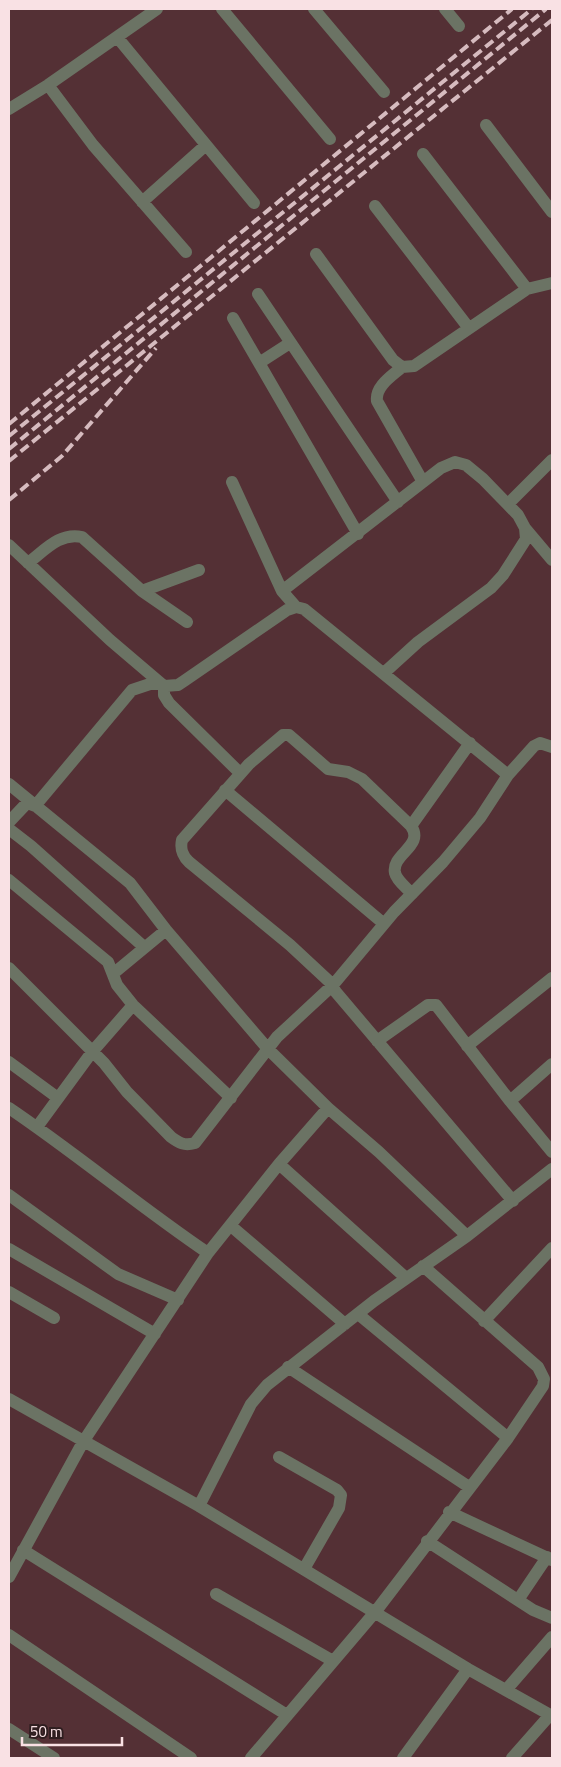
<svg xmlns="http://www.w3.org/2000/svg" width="561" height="1767" viewBox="0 0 561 1767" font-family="'Titillium Web',sans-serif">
	<rect width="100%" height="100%" fill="#543035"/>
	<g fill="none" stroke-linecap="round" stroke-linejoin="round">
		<!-- minor -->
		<path stroke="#6b7364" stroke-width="12" d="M222 9 330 139
			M314 9 384 92
			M445 9 459 26
			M117 37 254 203
			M48 85 93 145 186 252
			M9 109 48 85 157 9
			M486 125 552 212
			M423 154 527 289
			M142 202 206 145
			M375 206 468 327
			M316 254 393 360 402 367 414 366 527 289 552 283
			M258 294 398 502
			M233 318 358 534
			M259 363 290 343
			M402 367C392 376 375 386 377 401L423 482
			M232 482 282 591 296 607
			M509 503 552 460
			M525 528 552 560
			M9 545 110 640 164 686 178 685 184 681 287 610 296 607 304 609 508 775
			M28 563C45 550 60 532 82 537L142 591 187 622
			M142 591 199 570
			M282 591 441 468 455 462 466 465 483 479 518 515 525 528 526 539 503 575 491 588 418 642 385 672
			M164 686V695L169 703 240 773
			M9 784 130 883 166 930 268 1049 328 1108 379 1152 467 1236
			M225 790 383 923
			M9 822 27 803 35 806 132 690 150 684H160
			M411 826 470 743
			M9 829 31 846 144 947
			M9 880 108 962 117 985 133 1005 231 1098
			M412 894C407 888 397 881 395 873 391 854 425 846 411 826L362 779 348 772 328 769 289 735H283L249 764 182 840C180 849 182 855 189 862L290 945 333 985 335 991 513 1201
			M9 968 104 1063 127 1092 171 1137C179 1143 184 1146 195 1143L277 1037 333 985 394 912 443 862 480 818 508 775 534 746 540 743 552 747
			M114 973 166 930
			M377 1041 428 1005H436L510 1101 552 1152
			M467 1046 552 978
			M9 1062 58 1098
			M510 1101 552 1064
			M9 1108C77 1154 140 1207 208 1253
			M37 1127 92 1052 133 1005
			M279 1164 406 1278
			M9 1195 118 1274 178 1300
			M231 1226 345 1324
			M9 1249 155 1334
			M9 1292 54 1318
			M358 1314 508 1438
			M484 1321 552 1248
			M288 1367 469 1487
			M9 1399 199 1506 468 1669 552 1716
			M279 1457 337 1490 341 1495 339 1508 304 1569
			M199 1506 251 1404 267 1385 374 1301 467 1236 552 1169
			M449 1512 552 1560
			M427 1541 533 1610 552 1618
			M23 1550 287 1715
			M9 1577 83 1442 208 1253 279 1164 328 1108
			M216 1594 333 1661
			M518 1600 547 1557
			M9 1635 191 1758
			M506 1690 552 1637
			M9 1729 54 1758
			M251 1758 376 1611 508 1438 543 1386 544 1379 538 1367 423 1266
			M403 1758 468 1669
			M512 1758 550 1715"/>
		<!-- rail -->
		<path stroke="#d6bbbf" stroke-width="4" stroke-dasharray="10 5" stroke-linecap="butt" d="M9 424 512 9
			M9 436 532 9
			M9 449 546 9
			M9 461 552 20
			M9 500 62 456 156 348"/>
	</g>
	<!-- border -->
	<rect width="561" height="1767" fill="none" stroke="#f9e1e4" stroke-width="20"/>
	<!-- scale -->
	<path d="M22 1737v8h100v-8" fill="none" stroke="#f9e1e4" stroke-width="2.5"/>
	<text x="30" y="1737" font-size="15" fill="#f9e1e4" stroke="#2f1e20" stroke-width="4" paint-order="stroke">50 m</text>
</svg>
